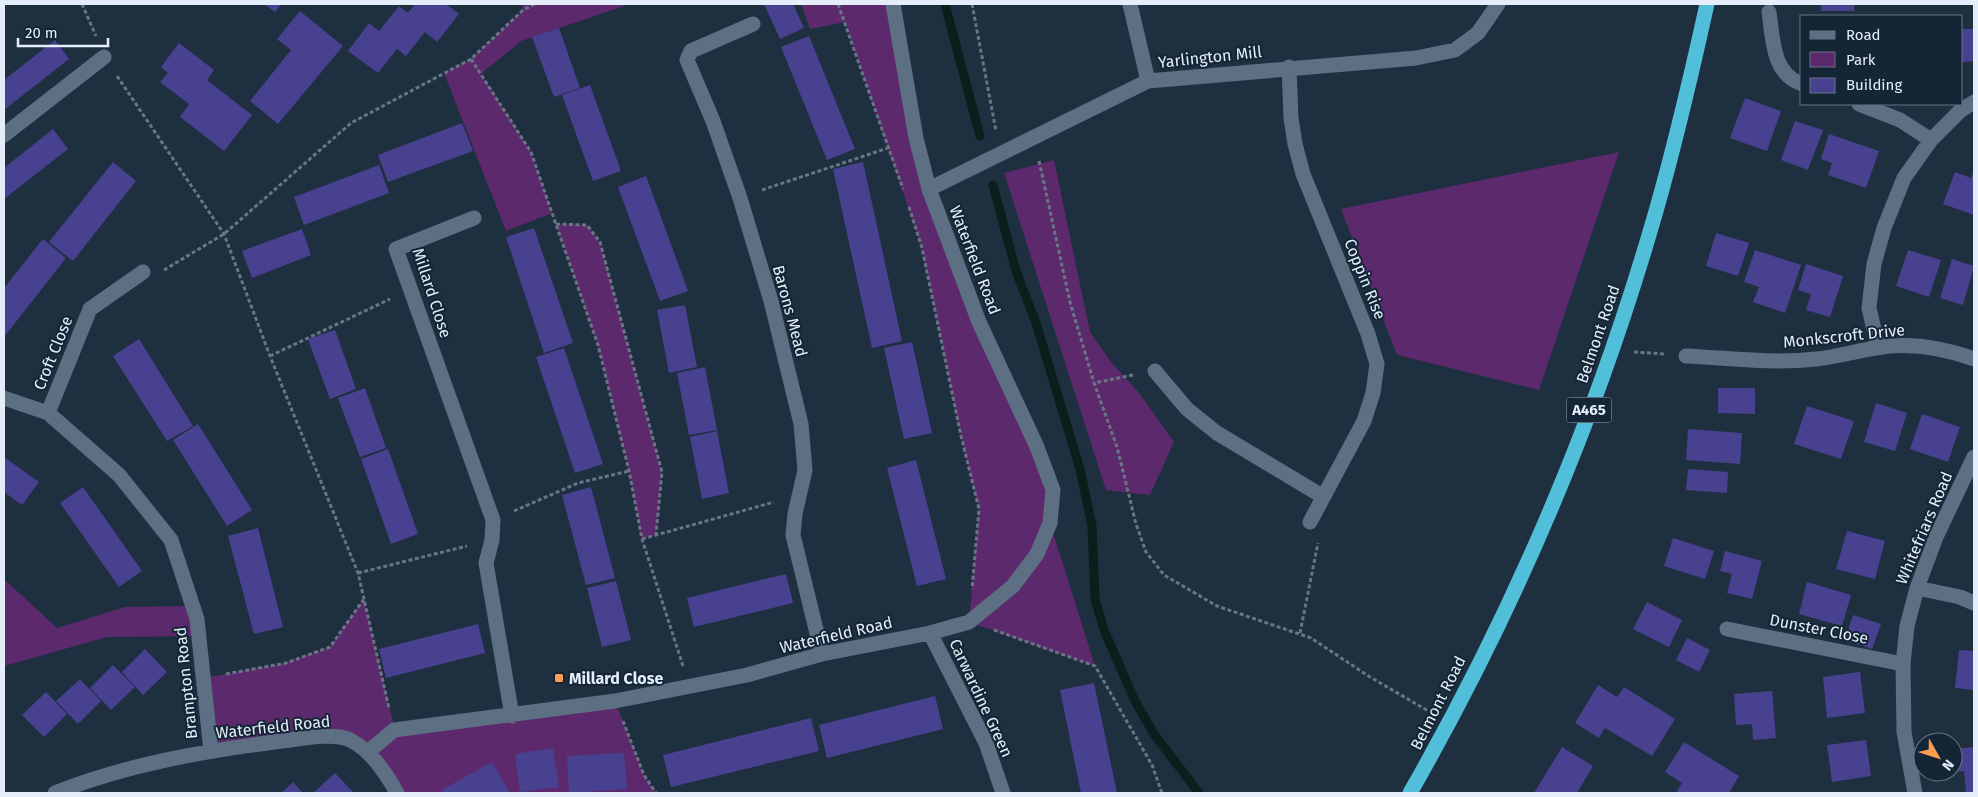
<svg xmlns="http://www.w3.org/2000/svg" width="1978" height="797" viewBox="0 0 1978 797" font-family="'Fira Sans',sans-serif">
	<rect width="100%" height="100%" fill="#1e2f40"/>
	<!-- green -->
	<path fill="#5d296d" d="M521 4H624V6L521 41 481 74 531 152 552 213 506 231 444 73 471 59 523 10Z
		M801 4H894L929 189 1053 490 1050 523 1095 666 969 622 979 509 961 436 922 248 845 22 810 29Z
		M1619 152 1539 390 1397 355 1341 209Z
		M1054 160 1090 332 1111 362 1139 393 1174 442 1150 495 1106 490 1004 173Z
		M556 224 587 225 600 242 662 472 656 535 642 539 629 471 598 345Z
		M4 579 57 628 125 607 193 606 200 636 107 637 4 666Z
		M364 599 395 730 615 701 644 775 656 793H397L348 739 211 751 205 678 286 663 330 647Z"/>
	<g fill="none" stroke-linecap="round" stroke-linejoin="round">
		<!-- stream -->
		<path stroke="#0c1e1b" stroke-width="9" d="M945 4 980 136
			M993 185 1016 271 1036 323 1080 469 1092 526 1095 599 1104 630 1135 701 1154 734 1199 793"/>
	</g>
	<!-- building -->
	<path fill="#484190" d="M264 4H281L275 12Z
		M415 4H446L459 14 437 42 425 32 406 56 397 49 378 73 348 51 369 23 379 31 399 6 408 13Z
		M764 4H793L804 28 780 39Z
		M1821 4H1854V11H1821Z
		M300 11 343 46 278 124 250 101 291 50 277 39Z
		M559 28 580 88 554 97 532 37Z
		M1962 29H1974V61L1962 62Z
		M809 36 855 149 827 160 781 47Z
		M55 40 69 59 4 110V80Z
		M179 43 214 70 207 80 252 115 224 151 180 117 189 104 160 82 168 73 161 67Z
		M590 85 621 171 593 181 562 95Z
		M1745 98 1781 111 1767 151 1730 138Z
		M1795 121 1823 130 1808 170 1781 160Z
		M462 123 473 151 388 182 378 155Z
		M53 129 68 149 4 199V168Z
		M1829 134 1879 151 1866 188 1828 175 1832 163 1821 159Z
		M113 162 136 181 73 261 49 242Z
		M863 162 902 341 872 348 833 169Z
		M379 165 389 193 304 225 294 197Z
		M1974 171V215L1943 204 1955 172 1971 178Z
		M646 176 688 291 660 301 618 187Z
		M534 228 573 343 544 353 506 237Z
		M302 229 311 255 252 278 242 251Z
		M1716 233 1749 243 1738 276 1706 266Z
		M43 239 66 258 4 337V288Z
		M1755 250 1801 265 1785 313 1753 302 1759 287 1744 282Z
		M1908 250 1941 260 1929 297 1896 286Z
		M1952 259 1974 266 1963 305 1940 298Z
		M1806 264 1843 276 1830 317 1806 310 1811 294 1798 290Z
		M685 305 697 367 669 373 657 310Z
		M335 330 356 389 330 399 308 339Z
		M139 339 193 426 167 441 113 356Z
		M912 342 932 433 904 439 884 348Z
		M564 348 603 464 575 473 536 357Z
		M705 367 717 430 689 435 677 373Z
		M365 388 386 448 360 457 338 398Z
		M1718 388H1755V414L1718 413Z
		M1876 403 1907 413 1895 451 1864 442Z
		M1807 406 1854 421 1841 459 1794 444Z
		M1922 414 1960 427 1948 462 1910 449Z
		M198 424 252 510 227 526 173 440Z
		M1688 429 1742 433 1740 464 1686 460Z
		M717 431 729 493 702 499 690 437Z
		M388 449 418 534 391 544 361 459Z
		M4 457 39 482 22 505 4 492Z
		M916 460 946 579 917 586 887 468Z
		M1688 469 1728 472 1727 493 1686 490Z
		M83 487 142 571 119 587 60 503Z
		M591 487 615 578 586 585 562 495Z
		M258 528 283 627 254 634 228 536Z
		M1847 531 1885 541 1875 579 1836 569Z
		M1673 538 1714 551 1705 579 1664 566Z
		M1725 551 1762 561 1752 599 1727 593 1732 574 1720 571Z
		M786 574 793 603 694 627 687 598Z
		M616 581 631 640 602 647 587 588Z
		M1807 582 1851 595 1842 626 1799 614Z
		M1647 602 1682 620 1669 647 1633 629Z
		M1853 615 1881 624 1872 649 1845 640Z
		M478 624 485 653 386 678 379 649Z
		M1687 638 1710 650 1699 672 1676 660Z
		M145 649 167 672 143 695 122 672Z
		M1959 650 1974 651V690L1955 688Z
		M113 665 135 687 111 710 90 688Z
		M1860 672 1865 713 1827 718 1823 677Z
		M80 679 101 701 78 724 56 701Z
		M1094 683 1117 793H1081L1060 690Z
		M1598 685 1617 697 1624 687 1675 719 1652 756 1605 728 1599 738 1575 723Z
		M1772 691 1776 738 1753 740 1752 724 1736 725 1734 694Z
		M46 692 67 714 44 737 22 715Z
		M935 696 943 729 827 758 819 725Z
		M811 718 819 751 671 787 663 755Z
		M1866 740 1871 776 1832 782 1827 745Z
		M1684 742 1739 776 1729 793H1676L1682 783 1665 772Z
		M1562 747 1593 766 1577 793H1534Z
		M1974 747V793H1966L1964 771 1956 772 1953 749Z
		M553 748 559 787 520 792 515 754Z
		M624 753 627 789 569 793 567 756Z
		M492 762 510 793H444L442 790Z
		M335 773 354 793H313Z
		M293 782 303 793H281Z"/>
	<g fill="none" stroke-linecap="round" stroke-linejoin="round">
		<!-- path -->
		<path stroke="#677585" stroke-width="3" stroke-dasharray="4 2.5" stroke-linecap="butt" d="M82 4 96 36
			M838 4 903 189
			M972 4 996 131
			M471 59 531 152 552 213 598 345 629 471 642 539 683 666
			M117 76 224 234 270 356 358 573 389 708
			M1039 161 1070 302 1094 383
			M762 190 891 147
			M909 207 922 248 961 436 979 509 972 589
			M556 224 587 225 600 242 662 472 656 535
			M164 270 224 234 351 123 471 59 523 10 535 4
			M1634 352 1665 354
			M270 356 390 299
			M1133 375 1094 383 1117 447 1136 524 1146 552 1164 575 1217 606 1311 638 1370 677 1430 712
			M514 511 578 483 629 471
			M642 539 774 502
			M358 573 467 546
			M994 630 1095 666 1152 765 1162 793
			M1300 633 1318 543
			M226 674 286 663 330 647 364 599
			M623 721 644 775 656 793"/>
		<!-- minor -->
		<path stroke="#5d6f83" stroke-width="15" d="M1130 4 1148 81
			M1769 12C1773 39 1772 74 1802 84
			M753 24 691 51 687 60 713 121 740 198 771 301 801 424 805 470 795 514 793 535 822 654
			M1289 67 1291 118 1295 144 1303 174 1368 334 1377 364 1373 393 1364 421 1310 522
			M1859 104 1900 120 1931 140 1904 178 1884 228 1874 264 1869 308 1878 347
			M4 135 104 57
			M1931 140 1960 111 1974 102
			M929 189 1148 81 1416 58 1455 50 1478 33 1498 4
			M474 218 396 249 493 520 492 540 486 563 512 716
			M1686 356C1728 358 1773 364 1816 359 1836 357 1856 351 1876 348 1909 342 1943 348 1974 359
			M1155 371 1187 409 1217 433 1322 496
			M4 398 48 413 119 475 171 540 197 619 211 751
			M48 413 90 309 143 272
			M1917 588 1960 597 1974 603
			M1727 629 1903 664
			M930 633 986 743 1003 793
			M368 752 394 730 615 701 747 675 822 654 930 633 969 622 1013 586 1037 554 1050 523 1053 490 1037 447 979 322 929 189 916 138 893 4
			M55 793C127 764 205 751 282 741 300 739 333 732 350 740 371 750 386 773 397 793
			M1915 793 1904 732 1903 664 1907 626 1917 588 1936 537 1974 457"/>
		<!-- highway -->
		<path stroke="#51bfd9" stroke-width="15" d="M1410 793C1510 618 1592 428 1649 235 1672 159 1690 81 1707 4"/>
	</g>
	<!-- markers -->
	<rect fill="#fb9e51" stroke="#142535" stroke-width="2" x="554" y="673" width="10" height="10" rx="2.5"/>
	<g text-anchor="middle" dominant-baseline="central" stroke-width="4" stroke-linejoin="round" paint-order="stroke">
		<!-- shield labels -->
		<rect fill="#142535" stroke="#a6b2bf" stroke-width="1" x="1566.5" y="397.5" width="45" height="25" rx="4"/>
		<g font-size="15" font-weight="bold" fill="#e4eefa">
			<text x="1589" y="410">A465</text>
		</g>
		<!-- street labels -->
		<g font-size="16" fill="#e4eefa" stroke="#142535">
			<text transform="translate(1210 57) rotate(-6)">Yarlington Mill</text>
			<text transform="translate(975 260) rotate(69)">Waterfield Road</text>
			<text transform="translate(1365 279) rotate(68)">Coppin Rise</text>
			<text transform="translate(432 293) rotate(72)">Millard Close</text>
			<text transform="translate(790 311) rotate(75)">Barons Mead</text>
			<text transform="translate(1598 334) rotate(-71)">Belmont Road</text>
			<text transform="translate(1844 336) rotate(-6)">Monkscroft Drive</text>
			<text transform="translate(53 353) rotate(-68)">Croft Close</text>
			<text transform="translate(1924 528) rotate(-67)">Whitefriars Road</text>
			<text transform="translate(1819 629) rotate(11)">Dunster Close</text>
			<text transform="translate(836 635) rotate(-13)">Waterfield Road</text>
			<text transform="translate(186 683) rotate(-96)">Brampton Road</text>
			<text transform="translate(981 698) rotate(65)">Carwardine Green</text>
			<text transform="translate(1438 703) rotate(-63)">Belmont Road</text>
			<text transform="translate(273 727) rotate(-6)">Waterfield Road</text>
		</g>
		<!-- poi labels -->
		<g font-size="16" font-weight="bold" fill="#e4eefa" stroke="#142535" text-anchor="start">
			<text x="569" y="678">Millard Close</text>
		</g>
	</g>
	<!-- border -->
	<rect width="1978" height="797" fill="none" stroke="#e4eefa" stroke-width="10"/>
	<!-- legend -->
	<rect x="1800" y="15" width="162" height="90" fill="#142535" stroke="#677584"/>
	<rect x="1810" y="31" width="25" height="8" fill="#5d6f83" stroke="#677584"/>
	<text x="1846" y="40" font-size="15" fill="#e4eefa">Road</text>
	<rect x="1810" y="52" width="25" height="15" fill="#5d296d" stroke="#677584"/>
	<text x="1846" y="65" font-size="15" fill="#e4eefa">Park</text>
	<rect x="1810" y="78" width="25" height="15" fill="#484190" stroke="#677584"/>
	<text x="1846" y="90" font-size="15" fill="#e4eefa">Building</text>
	<!-- north arrow -->
	<g transform="translate(1938 757) rotate(129)"><circle r="24" fill="#142535" stroke="#677584"/>
	<path d="M0-4L9 19L0 12L-9 19Z" fill="#fb9e51"/>
	<text y="-8" font-size="14" font-weight="bold" text-anchor="middle" fill="#e4eefa">N</text>
	</g>
	<!-- scale -->
	<path d="M18 38v8h90v-8" fill="none" stroke="#e4eefa" stroke-width="2.5"/>
	<text x="25" y="38" font-size="15" fill="#e4eefa" stroke="#142535" stroke-width="4" paint-order="stroke">20 m</text>
</svg>
